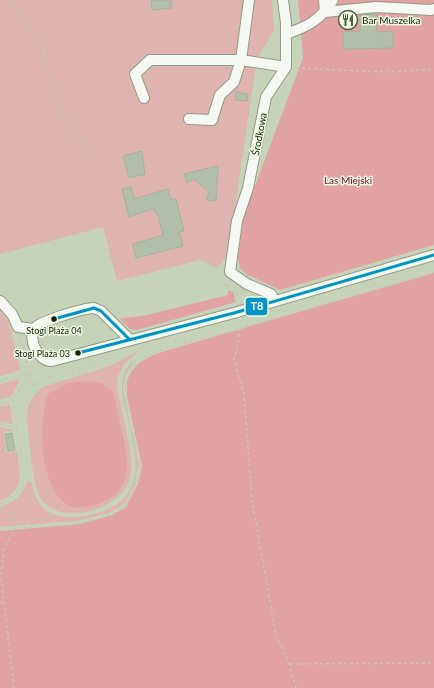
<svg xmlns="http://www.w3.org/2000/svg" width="434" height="688" viewBox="0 0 434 688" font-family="Lato,sans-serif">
	<rect width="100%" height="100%" fill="#c6d3b8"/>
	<!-- green -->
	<path fill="#dfb3af" d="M0 0H272L274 31 259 55 256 65 228 255 217 268 200 260 117 281 103 227 0 254Z
		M434 249V251L291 292 287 291Z
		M264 298 262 300 187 321 134 334Z
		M0 307 9 322 20 369 18 371 0 376Z
		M140 350 125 363 118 376 117 387C121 408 135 458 130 477 122 511 60 527 41 499 32 485 30 440 27 422 26 407 31 394 45 386L110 366Z
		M134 360 125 375 123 390 139 465 134 485 125 503 109 513 77 521 0 527V507C12 503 24 495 27 482L31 481C37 513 55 520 85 516 107 512 127 504 134 480 141 456 126 418 122 393 121 380 124 369 134 360Z
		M20 379 12 396 0 399V384Z
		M10 405 13 424 0 421V407Z
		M0 427 14 430 4 432 6 452 17 451C20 474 26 490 0 501Z"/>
	<!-- forest -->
	<path fill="#e1a3a4" d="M298 0H434V245L280 290 246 274 240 268 238 258 241 223 303 58Z
		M434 273V688H0V531L80 524 112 515 126 507 138 484 142 466 127 396V381L131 372 139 363 151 356 168 350Z
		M228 290 233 292 236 302 137 330 130 329 119 319 147 315 228 295Z
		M84 381 101 383 113 391C117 411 128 450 127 469 125 493 107 503 86 507 80 507 74 509 68 505 39 488 38 422 48 394L68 383Z"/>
	<!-- building -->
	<path fill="#b1bfac" stroke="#a4b39f" d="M151 0H171L172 8 152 10Z
		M376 14 377 32 393 31V48L343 49V32L360 31V15Z
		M236 92 248 94 247 101 235 100Z
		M142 151 145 174 129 178 123 156Z
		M218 166 216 201 206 200 209 192 194 179 187 183 184 174Z
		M131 187 134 199 168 189 171 200 176 199 184 231 179 232 183 246 136 258 133 244 163 235 157 212 155 213 154 208 129 217 122 189Z
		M12 433 15 450 8 451 5 434Z"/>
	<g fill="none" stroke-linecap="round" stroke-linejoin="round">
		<!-- minor casing -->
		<g stroke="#919b86" stroke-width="12">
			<path id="minor" d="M324 0 325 12 376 7 431 10 434 9
				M286 34C309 26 320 20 333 0
				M144 98 135 74 150 60H241L286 67
				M189 119 212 120 220 95 234 82 241 60 249 0
				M0 301 12 314 18 327 33 329
				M274 301 271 294 247 284 230 272 237 221 248 188 266 97 286 67V23L283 0
				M129 339 101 311 94 308C85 308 40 321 35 328 27 338 38 362 52 361L234 313 434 255"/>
		</g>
		<!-- path -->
		<path stroke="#c4c8c0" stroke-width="1.5" stroke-dasharray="3 3" stroke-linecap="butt" d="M9 0 43 44 50 83 65 117 90 156
			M296 68 386 72 434 69
			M209 280 221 286 233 285
			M374 282 378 295
			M235 287 239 301
			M237 322 239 338 234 360 244 394 252 500 276 635 289 664 296 688
			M0 324H6
			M20 337 31 380 35 385 47 378 111 358
			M0 381 45 369
			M0 403 12 401
			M0 424 16 428
			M0 504 17 494 24 481 13 401 29 374
			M0 507 26 527
			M0 529C34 526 89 527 118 510 126 506 127 501 131 494 135 486 141 475 140 466 137 439 112 386 135 364 151 349 189 342 211 336 285 314 360 294 434 272
			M0 604 4 597
			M290 664 434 663
			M14 688 1 576 4 549 15 528"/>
		<!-- minor -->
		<use href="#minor" stroke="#f6f8f4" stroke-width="10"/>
		<!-- bus-1 casing -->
		<g stroke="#eefbe1" stroke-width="6">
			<path id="bus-1" d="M54 319 94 308 101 311 129 339
				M78 353 234 313 434 255"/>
		</g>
		<!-- bus-1 -->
		<use href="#bus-1" stroke="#0093cb" stroke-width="3"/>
	</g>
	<!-- icons -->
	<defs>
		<g id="restaurant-ring" transform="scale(1)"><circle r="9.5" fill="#eefbe1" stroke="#545e48" stroke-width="1.5"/><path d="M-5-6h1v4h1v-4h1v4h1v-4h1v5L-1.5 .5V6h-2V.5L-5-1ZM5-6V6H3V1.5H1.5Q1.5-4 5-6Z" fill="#545e48"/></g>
	</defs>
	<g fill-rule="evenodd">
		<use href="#restaurant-ring" x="348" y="20"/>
	</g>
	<!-- markers -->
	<g fill="#171f0c" stroke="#eefbe1" stroke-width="1.5">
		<circle cx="54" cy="319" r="3.5"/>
		<circle cx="78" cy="353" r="3.5"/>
	</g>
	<g text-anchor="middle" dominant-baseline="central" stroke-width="3" stroke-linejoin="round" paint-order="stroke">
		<!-- bus labels -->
		<g font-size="9" fill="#171f0c" stroke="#eefbe1">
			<text x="54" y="330">Stogi Plaża 04</text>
			<text x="70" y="353" text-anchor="end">Stogi Plaża 03</text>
		</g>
		<!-- poi labels -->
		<g font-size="10" fill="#171f0c" stroke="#eefbe1" text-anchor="start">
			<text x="362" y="20">Bar Muszelka</text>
		</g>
		<!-- street labels -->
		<g font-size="10" fill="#171f0c" stroke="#eefbe1">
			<text transform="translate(259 134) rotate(-79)">Środkowa</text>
		</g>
		<!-- park labels -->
		<g font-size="10" fill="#800e35" stroke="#eefbe1">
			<text x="348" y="180">Las Miejski</text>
		</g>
	</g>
	<rect stroke="#eefbe1" stroke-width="1.5" x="245" y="297" width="23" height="19" rx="4" fill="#0093cb"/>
	<g font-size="11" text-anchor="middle" font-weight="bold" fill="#fff">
		<text x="257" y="310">T8</text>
	</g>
</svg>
